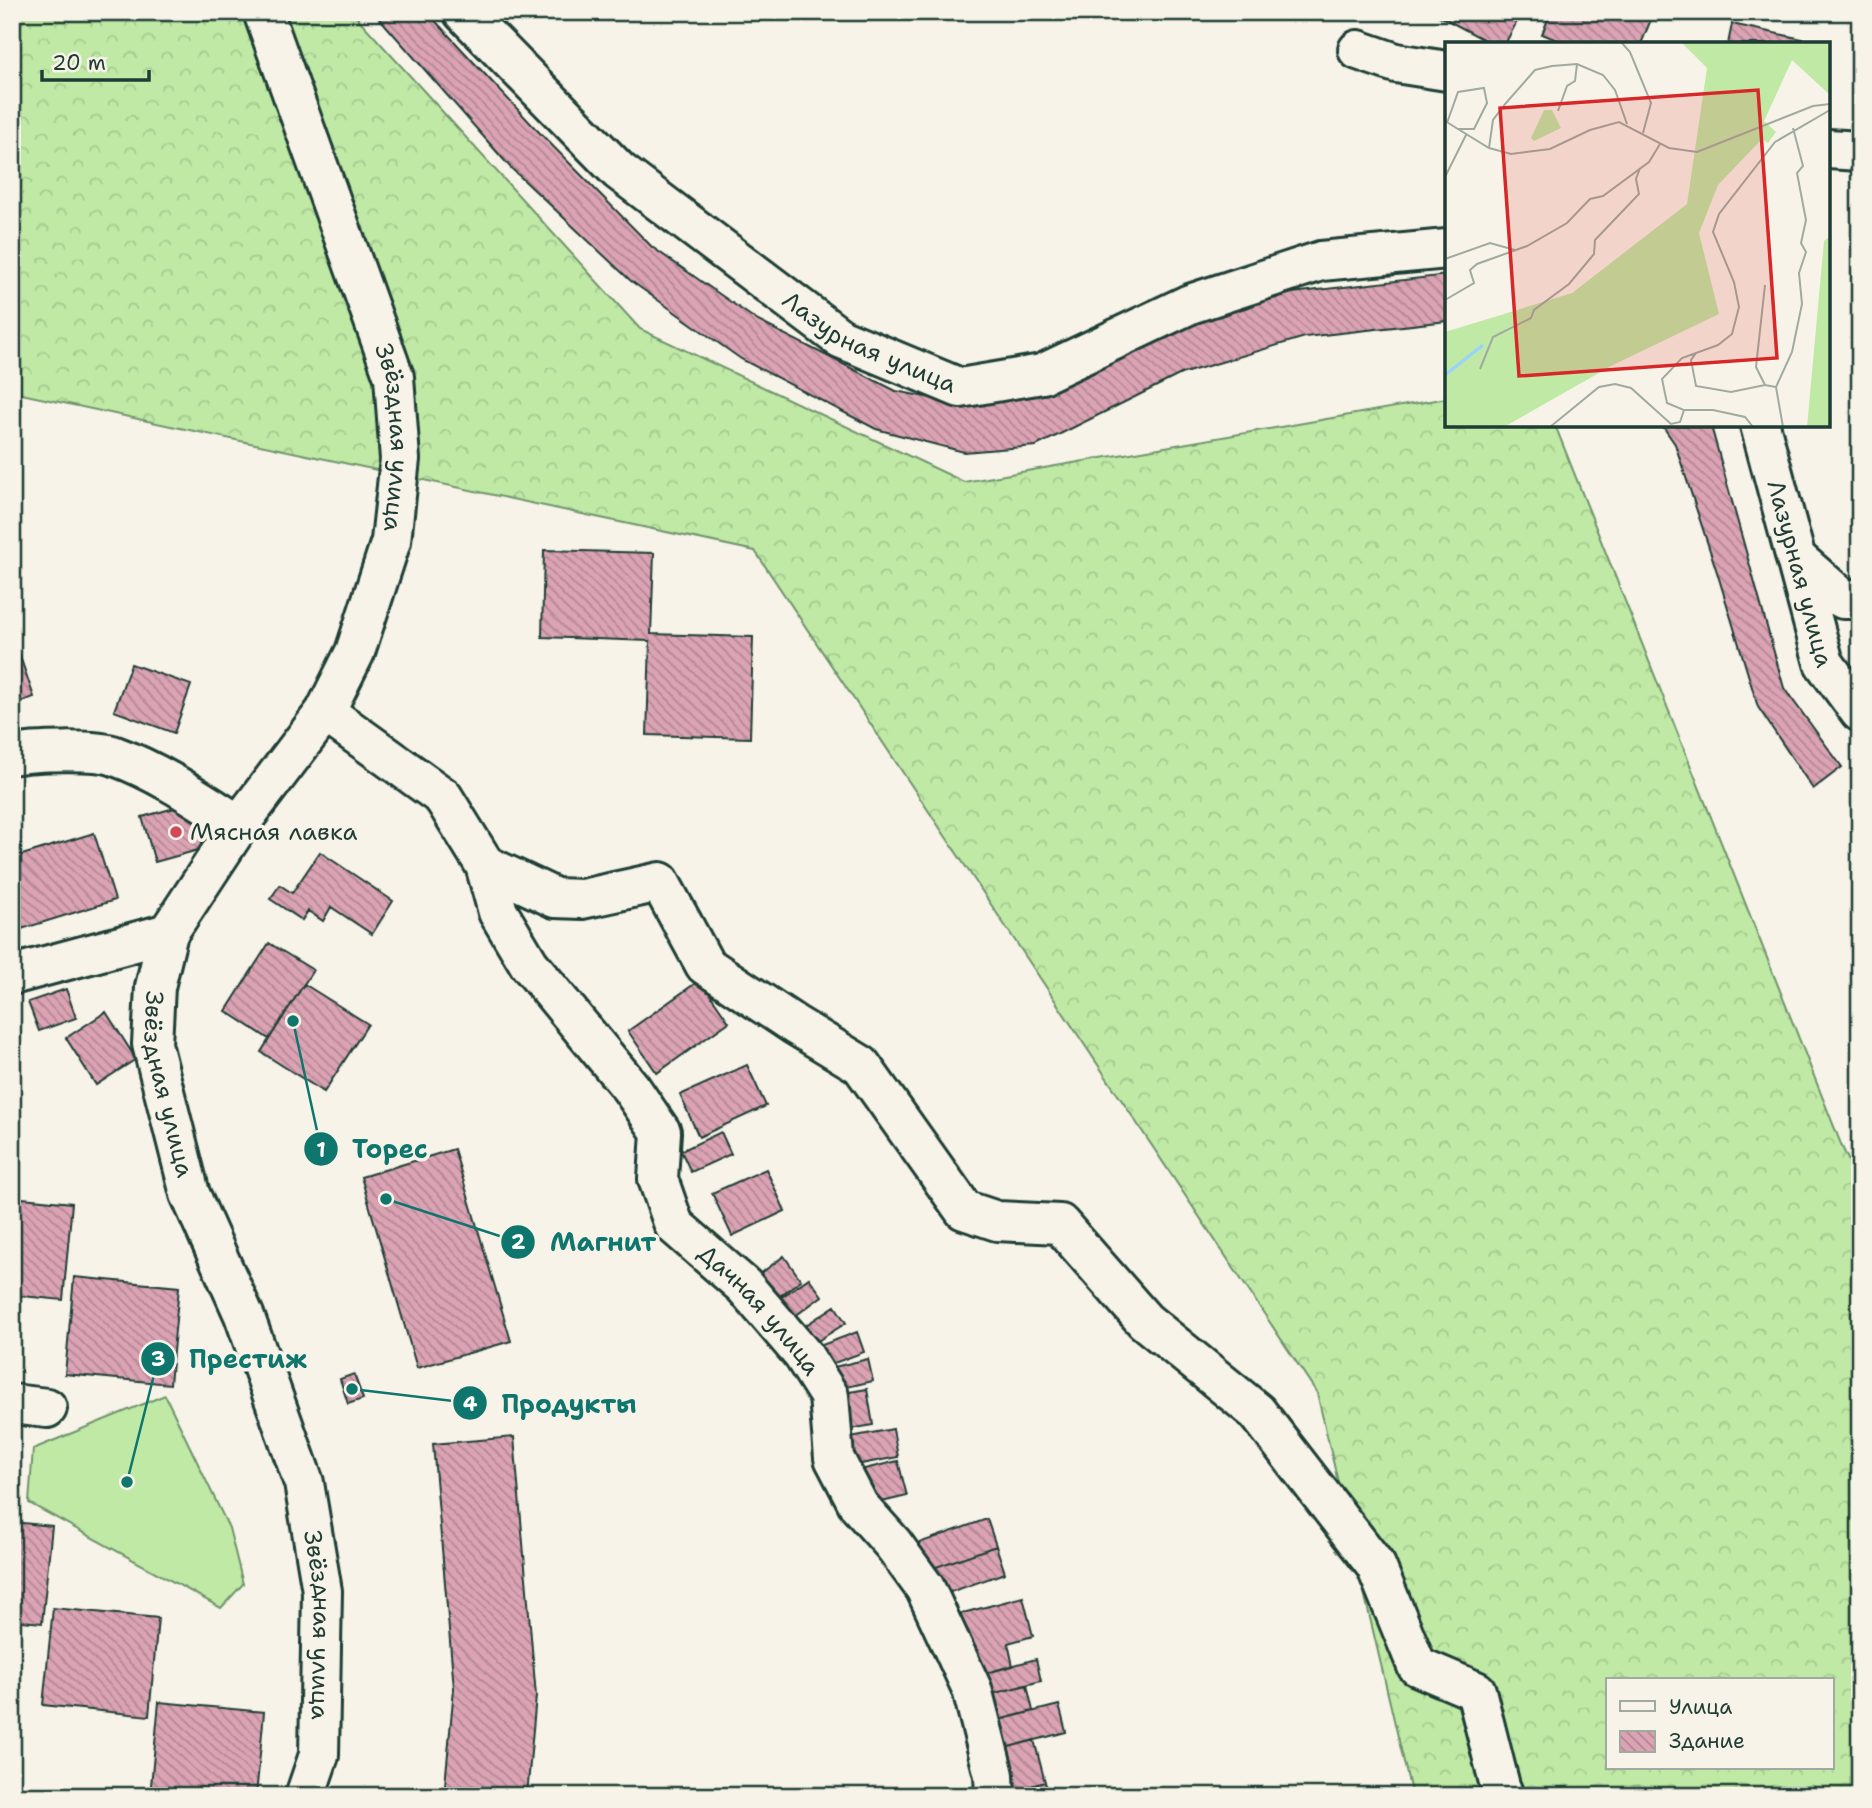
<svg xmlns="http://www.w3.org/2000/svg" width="1872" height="1808" viewBox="0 0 1872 1808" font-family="'Shantell Sans',sans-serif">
	<defs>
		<pattern id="forest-crowns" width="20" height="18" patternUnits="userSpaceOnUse" patternTransform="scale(1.75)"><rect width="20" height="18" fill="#bfe9a5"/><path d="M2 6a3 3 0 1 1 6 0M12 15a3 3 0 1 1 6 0" fill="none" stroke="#a4c98f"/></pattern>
		<pattern id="building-back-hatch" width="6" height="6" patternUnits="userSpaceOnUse" patternTransform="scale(1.75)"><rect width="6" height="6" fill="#dba3b4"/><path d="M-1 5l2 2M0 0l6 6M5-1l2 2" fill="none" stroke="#b18693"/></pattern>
	</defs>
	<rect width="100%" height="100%" fill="#f7f3e8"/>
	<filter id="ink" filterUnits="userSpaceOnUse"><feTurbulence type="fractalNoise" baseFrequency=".0143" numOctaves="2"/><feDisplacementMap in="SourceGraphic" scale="14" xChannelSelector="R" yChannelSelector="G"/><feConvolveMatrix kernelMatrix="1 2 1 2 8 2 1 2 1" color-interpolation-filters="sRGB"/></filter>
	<g filter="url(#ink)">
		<!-- grass -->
		<path fill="#bfe9a5" stroke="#6f936c" stroke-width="2" d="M165 1395 229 1528 243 1584 221 1608 29 1503 33 1449Z"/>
		<!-- forest -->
		<path fill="url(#forest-crowns)" stroke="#6f936c" stroke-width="2" fill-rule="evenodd" d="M12 12H352L640 329 964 482 1447 398V425H1555L1843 1149 1860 1184V1796H1412L1317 1393 755 551 12 392ZM1608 1680H1832V1768H1608Z"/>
		<!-- building -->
		<path fill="url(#building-back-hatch)" stroke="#1f3d34" stroke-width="2" d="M374 12H427L535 128 652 247 758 321 896 391 971 406 1036 396 1162 333 1292 293 1447 275V321L1305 337 1181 374 1036 446 964 452 876 429 741 359 631 281 511 168Z
			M1432 12H1522L1505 44H1492Z
			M1551 12H1654L1641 44H1567L1542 34Z
			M1732 24 1821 43V44H1728Z
			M1662 425 1711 426 1784 688 1842 767 1813 789 1758 707 1717 572 1675 444Z
			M544 550 654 553 651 634 753 637 750 738 647 735 650 641 542 637Z
			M15 642 34 697 12 705V644Z
			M131 664 191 685 174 733 114 711Z
			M196 802 209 847 155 862 142 817Z
			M94 833 115 900 12 932V858Z
			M320 852 393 901 372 934 331 907 323 921 308 911 302 920 270 899 280 885 292 893Z
			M269 943 313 970 269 1039 226 1011Z
			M700 980 729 1022 657 1073 628 1031Z
			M304 984 368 1024 324 1092 261 1052Z
			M66 989 76 1018 39 1031 28 1002Z
			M106 1012 136 1059 96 1085 66 1038Z
			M747 1065 766 1106 699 1137 680 1095Z
			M721 1132 731 1154 691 1172 681 1151Z
			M454 1149 511 1341 417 1368 361 1177Z
			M766 1169 785 1211 732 1236 712 1193Z
			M12 1197 72 1203 63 1300 12 1295Z
			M784 1256 801 1280 769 1304 752 1280Z
			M74 1277 179 1287 170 1384 65 1374Z
			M809 1278 822 1296 787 1322 773 1303Z
			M835 1306 846 1323 805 1349 794 1333Z
			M857 1332 864 1352 818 1369 811 1349Z
			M868 1359 873 1381 834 1390 830 1368Z
			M354 1374 363 1399 348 1404 340 1379Z
			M867 1389 873 1425 839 1431 832 1395Z
			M893 1429 898 1457 845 1467 840 1439Z
			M514 1437 536 1696 527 1796H444L454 1688 433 1444Z
			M898 1461 907 1496 865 1506 856 1471Z
			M987 1519 996 1546 925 1571 916 1544Z
			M12 1522 52 1526 42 1623 12 1620Z
			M996 1546 1005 1573 942 1595 933 1568Z
			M1023 1597 1033 1636 1008 1643 1013 1666 975 1676 959 1614Z
			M53 1608 158 1618 149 1716 43 1705Z
			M1036 1659 1041 1681 980 1697 975 1676Z
			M1027 1685 1033 1711 987 1723 980 1697Z
			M159 1702 264 1712 256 1796H150Z
			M1059 1705 1066 1732 994 1751 987 1723Z
			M1034 1740 1045 1782 1005 1793 994 1751Z
			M1045 1782 1049 1796H1006L1005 1793Z
			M812 1793 863 1795V1796H812Z"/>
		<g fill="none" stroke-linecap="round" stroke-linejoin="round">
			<!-- minor casing -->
			<g stroke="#1f3d34" stroke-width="44">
				<g id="minor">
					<path id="s1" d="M263 12 394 377 400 459 391 541 355 652 325 712 239 825 168 933 155 987 152 1044 190 1194 244 1315 304 1483 322 1591 319 1755 305 1796"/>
					<path id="s2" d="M463 12 619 171 840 338 960 388 1042 374 1190 304 1321 261 1447 249"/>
					<path d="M1358 50 1396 63 1447 71"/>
					<path d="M1828 149 1860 151"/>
					<path id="s3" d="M1760 425 1824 663 1860 712"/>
					<path d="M1796 558 1843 599H1860"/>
					<path id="s4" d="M325 712 443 797 485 865 498 912 529 964 631 1088 661 1132 658 1179 674 1225 744 1286 803 1355 829 1396 834 1458 859 1506 893 1544 925 1588 972 1689 994 1775 995 1796"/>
					<path d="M12 755C33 751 97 749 115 756 159 772 200 800 239 825"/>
					<path d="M485 865 555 898 582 899 660 882 705 965 795 1025 861 1065 964 1210 997 1221 1060 1224 1145 1321 1257 1412 1376 1566 1417 1666 1476 1691 1500 1786 1504 1796"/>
					<path d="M12 975 168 933"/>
					<path d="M12 1404 47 1408"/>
				</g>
			</g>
			<!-- minor -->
			<use href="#minor" stroke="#f7f3e8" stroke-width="38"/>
		</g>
	</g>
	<!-- markers -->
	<circle fill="#d1495b" stroke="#f7f3e8" stroke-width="2.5" cx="176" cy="832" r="7"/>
	<g text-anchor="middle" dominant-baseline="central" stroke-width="7" stroke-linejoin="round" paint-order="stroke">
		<!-- street labels -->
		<g font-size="24" fill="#1f3d34" stroke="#f7f3e8">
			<text stroke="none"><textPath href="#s2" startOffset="528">Лазурная улица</textPath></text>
			<text stroke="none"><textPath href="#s1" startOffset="448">Звёздная улица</textPath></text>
			<text stroke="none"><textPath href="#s3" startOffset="154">Лазурная улица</textPath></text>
			<text stroke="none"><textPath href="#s1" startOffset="1162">Звёздная улица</textPath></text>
			<text stroke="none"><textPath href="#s4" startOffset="765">Дачная улица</textPath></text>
			<text stroke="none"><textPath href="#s1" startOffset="1729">Звёздная улица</textPath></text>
		</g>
		<!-- poi labels -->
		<g font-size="24" fill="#1f3d34" stroke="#f7f3e8" text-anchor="start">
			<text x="190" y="832">Мясная лавка</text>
		</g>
	</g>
	<!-- overview -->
	<g transform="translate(1445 42)">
		<rect width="385" height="385" fill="#f7f3e8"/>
		<path d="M99 68H107L116 86 89 99 86 96Z" fill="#bfe9a5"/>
		<path d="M236 0H385V53L347 18 319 79 331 90 323 101 317 97 273 143 254 191 274 272 168 323 59 385H0V290L127 251 242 162 262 26ZM385 194V385H362L379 199Z" fill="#bfe9a5"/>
		<path fill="none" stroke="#98d4f9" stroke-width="3.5" d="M0 333 38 303"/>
		<path fill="none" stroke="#a1aaa0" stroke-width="2" d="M176 0 185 10 206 61 198 91M113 69 122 44 130 39 132 22M0 79 44 106 66 112 105 107 145 88 174 80 224 106 252 110 368 64 385 62M2 81 13 50 39 46 42 61 29 87H12M44 106 48 78 61 61 90 28 107 24 132 22 158 33 170 48 182 82M0 135 21 93M0 217 45 201 70 208M320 243 311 325 320 343 331 345 338 385M0 258 29 241 25 228 32 222 82 204 122 181 145 157 158 154 204 120 215 102M251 311 246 318 251 344 286 350 320 343M35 327 48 295 86 276 89 268 124 242 149 212 150 198 194 152 191 137 195 126M331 345 347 310 357 262 354 231 361 210 356 201 361 178 352 131 358 124 348 86M239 368H268L300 375 308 385M105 385 154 345 170 342 186 346 226 382 235 380 239 368 222 361 217 337 237 316 273 303 287 292 294 265 289 240 268 190 274 172 330 100 385 68"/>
		<path fill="#d62828" fill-opacity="0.15" stroke="#d62828" stroke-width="3.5" d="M313 48 332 316 74 334 55 66Z"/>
		<rect width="385" height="385" fill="none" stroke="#1f3d34" stroke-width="3.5"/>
	</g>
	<!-- callouts -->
	<path fill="none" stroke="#0f766e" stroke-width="2.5" d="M293 1021L321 1149M386 1199L518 1242M127 1482L158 1359M352 1389L470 1403"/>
	<g fill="#0f766e" stroke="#f7f3e8" stroke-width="2.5">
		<circle cx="293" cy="1021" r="7"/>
		<circle cx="386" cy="1199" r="7"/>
		<circle cx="127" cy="1482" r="7"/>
		<circle cx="352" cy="1389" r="7"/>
		<circle cx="321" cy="1149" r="18"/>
		<circle cx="518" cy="1242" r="18"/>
		<circle cx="158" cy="1359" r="18"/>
		<circle cx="470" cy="1403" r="18"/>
	</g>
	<g font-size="21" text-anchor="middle" font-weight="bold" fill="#fff">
		<text x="321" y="1157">1</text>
		<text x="518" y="1249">2</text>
		<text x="158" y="1366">3</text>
		<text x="470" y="1411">4</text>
	</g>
	<g font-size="26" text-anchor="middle" font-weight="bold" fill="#0f766e" stroke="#f7f3e8" stroke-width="7" stroke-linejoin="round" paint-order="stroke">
		<text x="390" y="1158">Торес</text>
		<text x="603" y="1251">Магнит</text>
		<text x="248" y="1368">Престиж</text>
		<text x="569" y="1413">Продукты</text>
	</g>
	<!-- margin -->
	<rect width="1872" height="1808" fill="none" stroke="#f7f3e8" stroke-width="42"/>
	<rect x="21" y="21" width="1830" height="1766" fill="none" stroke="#1f3d34" stroke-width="2.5" filter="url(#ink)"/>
	<!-- legend -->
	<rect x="1606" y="1678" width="228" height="91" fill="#f7f3e8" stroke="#a1aaa0" stroke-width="2"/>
	<rect x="1620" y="1701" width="35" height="10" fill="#f7f3e8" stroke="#a1aaa0" stroke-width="2"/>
	<text x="1669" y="1714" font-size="21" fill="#1f3d34">Улица</text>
	<rect x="1620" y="1731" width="35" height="21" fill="url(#building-back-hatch)" stroke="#a1aaa0" stroke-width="2"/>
	<text x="1669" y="1748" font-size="21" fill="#1f3d34">Здание</text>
	<!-- scale -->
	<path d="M42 70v10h107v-10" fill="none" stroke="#1f3d34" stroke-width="3.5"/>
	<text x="52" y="70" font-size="21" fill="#1f3d34" stroke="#f7f3e8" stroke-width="5" paint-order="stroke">20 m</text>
</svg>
